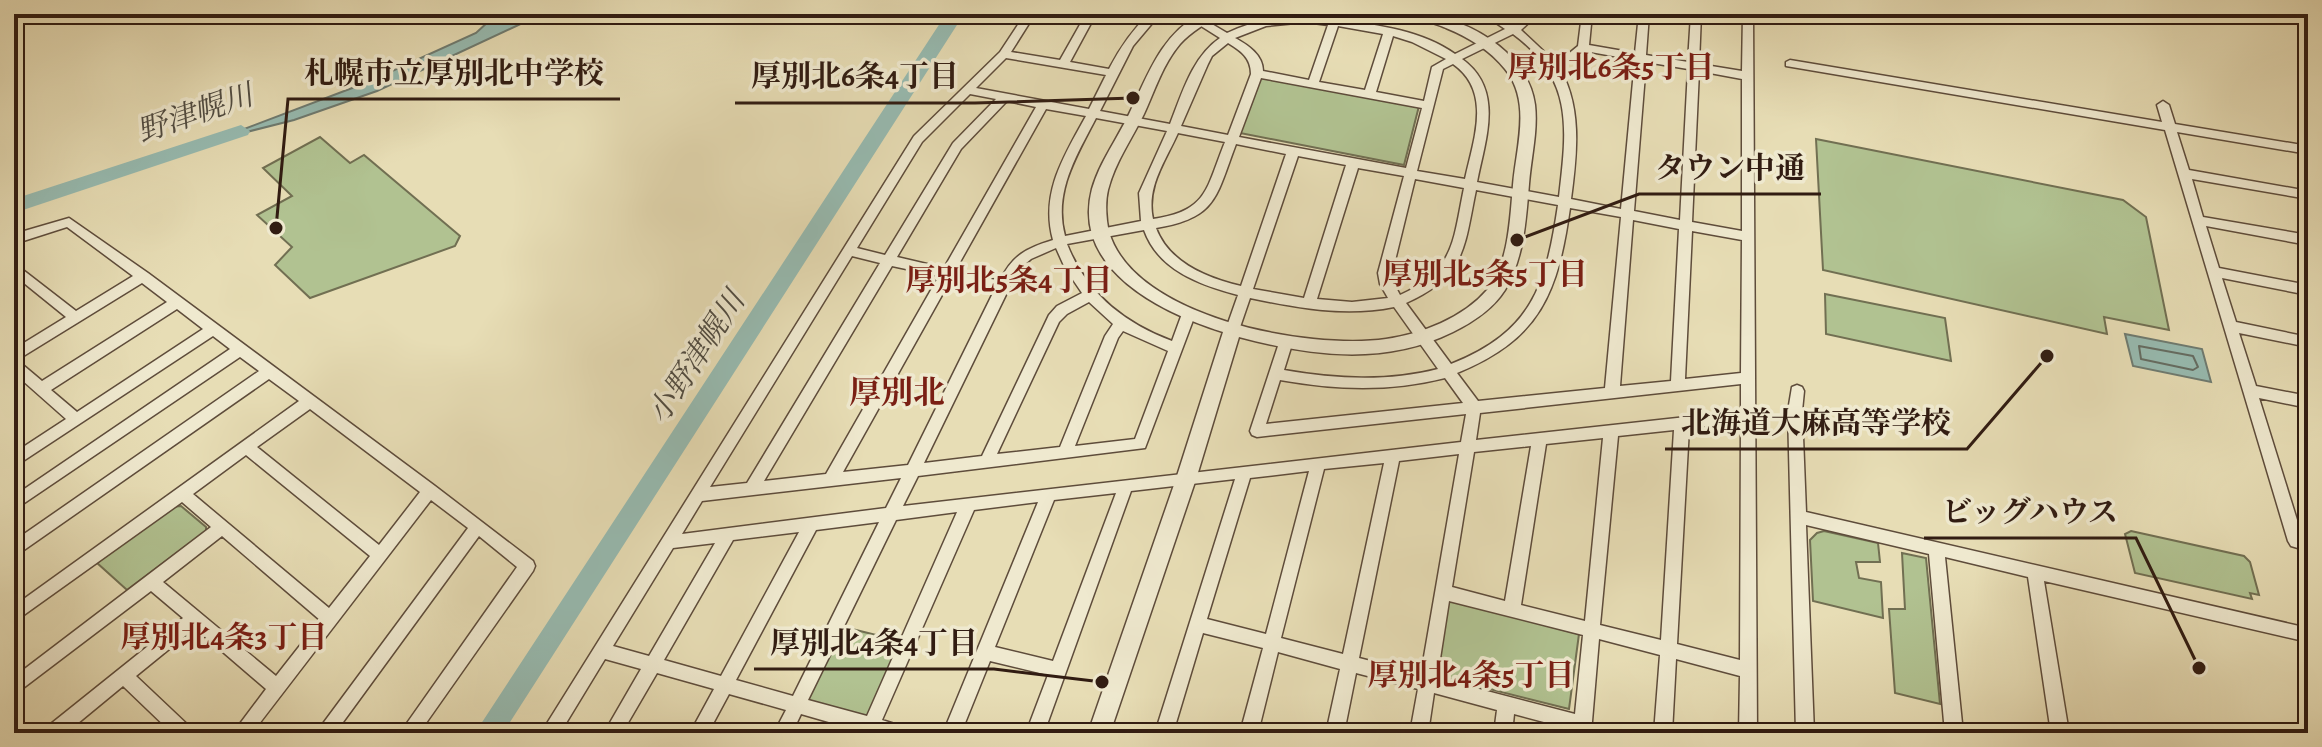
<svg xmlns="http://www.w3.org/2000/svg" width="2322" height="747" viewBox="0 0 2322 747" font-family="Alegreya,'Noto Serif JP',serif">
	<rect width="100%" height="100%" fill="#e7ddb5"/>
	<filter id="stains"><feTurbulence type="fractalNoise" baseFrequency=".0025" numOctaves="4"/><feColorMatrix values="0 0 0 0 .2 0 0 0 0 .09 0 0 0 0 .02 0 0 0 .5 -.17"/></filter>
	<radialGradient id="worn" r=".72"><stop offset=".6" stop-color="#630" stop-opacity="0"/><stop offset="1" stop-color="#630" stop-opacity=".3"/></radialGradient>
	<!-- green -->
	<path fill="#b1c291" stroke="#716f52" stroke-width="2" d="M1261 78 1419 106 1404 165 1240 133Z
		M320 137 350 163 364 155 460 236 455 246 310 298 275 265 292 247 257 215 292 196 263 168Z
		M1816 139 2123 200 2146 217 2169 330 2104 317 2107 334 1823 270Z
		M1825 294 1945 318 1951 361 1826 334Z
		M181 506 206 527V531L127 590 96 562 171 507Z
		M1824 531 1878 543 1880 562H1856L1859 578 1881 582 1883 618 1813 601 1810 540 1817 533Z
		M2131 531 2244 556 2250 562 2259 595 2250 593 2252 599 2135 573 2125 534Z
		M1902 553 1926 558 1940 704 1895 693 1889 609H1905Z
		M1448 600 1579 634 1569 709 1434 675Z
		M836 625 908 643 871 726 796 705Z"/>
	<!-- water -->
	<path fill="#97bbb1" stroke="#6e7b71" stroke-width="2" d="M512 14H542L377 91 294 120 215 140 368 82 476 33 488 22Z
		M2125 334 2202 349 2211 382 2133 366Z"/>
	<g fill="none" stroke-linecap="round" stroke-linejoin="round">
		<!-- shore -->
		<path stroke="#646c62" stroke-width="2" d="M2139 346 2193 356 2198 367 2193 370 2141 359Z"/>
		<!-- river -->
		<path fill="#97bbb1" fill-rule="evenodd" d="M946 14H964L503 733H475Z
			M241 125 250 131 248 135 14 213V199Z"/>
		<!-- minor casing -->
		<g stroke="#5e4c3b" stroke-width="3">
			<path id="minor" d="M1025 14H1035L1011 52 1060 60 1086 14H1096L1070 62 1109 69C1120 48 1132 30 1149 14H1160L1133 46 1100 111 1170 124C1182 94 1192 57 1220 38L1182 14H1195L1227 33C1260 17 1295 14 1330 19L1332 14H1342L1340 20C1379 25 1423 31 1455 54L1505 29 1483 14H1496L1514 25 1527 14H1538L1521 30 1552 59 1567 55 1578 46 1582 14H1592L1589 45 1635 53 1639 14H1649L1646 55 1688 62 1691 14H1701L1699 64 1742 71 1743 14H1753L1757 733H1739L1740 676 1676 659 1672 733H1654L1660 655 1599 639 1591 733H1573L1574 730 1514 714 1512 733H1494L1497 710 1434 693 1428 733H1410L1418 689 1356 673 1344 733H1326L1340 669 1278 652 1258 733H1240L1263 648 1203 633 1173 733H1155L1235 479 1131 491 1044 733H1026L1048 675 990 661 961 733H943L1038 502 974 510 882 720 904 727 907 733H859L860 731 801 714 792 733H774L786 710 729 694 708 733H690L714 689 657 673 622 733H604L641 669 605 659 560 733H541L914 136 1000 52ZM1306 22 1328 25 1309 80 1263 71C1263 55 1248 45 1235 38L1266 26ZM1338 26 1383 34 1365 90 1319 82ZM1513 34C1574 79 1567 128 1559 197L1477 182C1485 140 1505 90 1462 59ZM1393 36 1412 42 1446 59 1432 67 1424 101 1376 92ZM1228 43C1241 51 1251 58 1251 74L1228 135 1181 126 1208 64 1212 56ZM1585 51 1635 60 1621 209 1571 199C1577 154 1583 104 1557 64L1575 59ZM1006 58 1106 75 1089 109 976 88ZM1646 62 1688 69 1680 220 1634 211ZM1453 64C1493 92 1473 141 1465 179L1417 171 1443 69ZM1699 71 1742 79V231L1692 222ZM1261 78 1422 108 1406 168 1239 137ZM970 94 996 99 953 143 885 255 857 248 922 142ZM1007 101 1036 107 944 268 897 257 961 149ZM1046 109 1086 116C1064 156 1040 193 1053 240 1027 248 1012 255 1000 281L955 271ZM1096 118 1167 131 1139 193 1141 221 1065 236C1053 192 1077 155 1096 118ZM1178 133 1225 142C1206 189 1208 211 1153 219 1146 187 1165 162 1178 133ZM1236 144 1286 154 1241 286C1207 278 1169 263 1156 228 1217 218 1216 197 1236 144ZM1298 156 1346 165 1304 298 1253 289ZM1358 168 1404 176 1378 273 1380 284 1388 298 1352 302 1317 299ZM1415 179 1464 188C1453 241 1455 270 1400 295L1394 284 1392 273ZM1476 190 1558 205C1546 286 1532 332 1451 364L1406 303C1466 276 1464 248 1476 190ZM1570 208 1621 217 1605 388 1478 401 1457 373C1541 339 1558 292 1570 208ZM1633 220 1679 229 1671 381 1620 386ZM1144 230C1158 270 1200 285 1238 295L1226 329 1228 333H1238L1250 298C1297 308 1346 317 1394 307L1438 369C1387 382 1336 379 1284 370L1293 341 1286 336 1281 337 1250 431 1252 435 1257 437 1466 414 1461 442 903 506 918 476 1145 448 1195 315 1193 311H1183L1172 341C1124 323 1086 293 1067 244ZM1692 231 1742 240 1741 373 1685 379ZM1056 248 1065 268 1082 293 1057 306 1049 315 982 456 924 463 1018 270 1031 259ZM852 256 880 263 747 483 710 487ZM892 266 939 276 826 474 764 481ZM951 279 995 289 908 465 843 472ZM1089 302 1113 324 1105 336 1060 447 997 454 1059 322 1067 314ZM1123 331 1168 351 1135 439 1075 446 1118 338ZM1445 378 1463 403 1266 424 1280 380C1337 390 1389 392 1445 378ZM1741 384V411L1476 440 1480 413ZM1741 422 1740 660 1677 644 1689 428ZM1674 430 1661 640 1600 625 1618 436ZM1603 438 1585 621 1521 605 1546 444ZM1531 446 1505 601 1452 587 1474 452ZM1459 454 1421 674 1359 658 1399 461ZM1384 463 1343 654 1281 638 1324 469ZM1309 471 1266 634 1207 619 1250 478ZM901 478 886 508 682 534 702 501ZM1116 493 1053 661 995 647 1054 500ZM957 512 867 716 808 700 896 520ZM879 522 793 696 736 680 816 530ZM799 532 721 676 664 660 733 540ZM715 543 649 656 613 646 673 548ZM1449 601 1583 635 1575 714 1437 678Z
				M1790 60 2162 122 2157 105 2163 101 2169 105 2175 124 2308 146V154L2177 132 2189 170 2308 191V199L2192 179 2203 217 2308 235V245L2206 226 2219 268 2308 285V295L2222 278 2236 322 2308 337V347L2239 333 2256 386 2308 396V408L2259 398 2302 536 2308 537V551L2291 546 2288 541 2165 130 1786 66V62Z
				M69 218 148 273 435 486 533 561 535 566 533 571 419 733H400L517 567 479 536 335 733H316L468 528 431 500 252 733H233L266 689 195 628 136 676 190 727 193 733H172L123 686 66 733H44L47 727 183 618 151 591 14 695V677L211 527 182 502 14 622V606L299 401 269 379 14 557V541L259 371 240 357 14 510V496L230 349 213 336 14 467V453L66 419 14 373V349L66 317 14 275V263L76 311 133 276 67 227 14 244V234ZM142 283 167 302 42 381 17 360ZM177 309 203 329 77 412 51 390ZM310 409 420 492 379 545 257 447ZM246 455 370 556 329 608 193 494ZM222 536 320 620 276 676 163 582Z
				M1797 385 1802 387 1804 391 1802 411 1806 512 2308 628V642L2044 581 2069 733H2051L2028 577 1945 557 1963 733H1945L1929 554 1806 525 1814 733H1796L1788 411 1792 387Z"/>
		</g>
		<!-- tertiary casing -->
		<g stroke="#5e4c3b" stroke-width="3">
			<path id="tertiary" d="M1200 14H1217C1206 25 1191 31 1180 44 1163 64 1155 90 1144 114 1132 139 1115 162 1108 190 1105 202 1106 220 1109 232 1134 318 1309 350 1386 339 1421 334 1463 318 1487 290 1509 263 1510 219 1513 185 1516 147 1532 102 1505 69 1490 50 1468 37 1446 28 1435 23 1421 21 1413 14 1463 14 1528 51 1535 105 1538 131 1531 158 1529 184 1526 220 1524 258 1505 290 1493 309 1473 322 1453 332 1385 366 1310 356 1239 337L1196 479 1110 733H1088L1176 479 1223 332C1163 313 1071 270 1092 189 1100 161 1118 138 1130 112 1148 75 1161 35 1200 14Z"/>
		</g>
		<!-- minor -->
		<use href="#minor" fill="#efe9cf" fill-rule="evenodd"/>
		<!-- tertiary -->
		<use href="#tertiary" fill="#efe9cf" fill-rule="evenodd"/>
	</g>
	<g text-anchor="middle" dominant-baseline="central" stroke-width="7" stroke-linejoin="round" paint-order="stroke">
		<!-- neighbourhood labels -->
		<g font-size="30" font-weight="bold" fill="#7a1f14" stroke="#efe9cf">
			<text x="1611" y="67">厚別北6条5丁目</text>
			<text x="1485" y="274">厚別北5条5丁目</text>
			<text x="1009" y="280">厚別北5条4丁目</text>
			<text x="224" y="637">厚別北4条3丁目</text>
			<text x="1471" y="675">厚別北4条5丁目</text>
		</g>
		<!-- water labels -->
		<g font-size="30" font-style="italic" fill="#504c42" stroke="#efe9cf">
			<text transform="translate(195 113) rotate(-19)">野津幌川</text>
			<text transform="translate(696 357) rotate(-57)">小野津幌川</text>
		</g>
		<!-- quarter labels -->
		<g font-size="32" font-weight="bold" fill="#7a1f14" stroke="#efe9cf">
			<text x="897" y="392">厚別北</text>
		</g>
	</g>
	<!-- callouts -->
	<path fill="none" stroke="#311c12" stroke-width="3" d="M276 228L288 99H620M1133 98L975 103H735M1517 240L1639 194H1821M2047 356L1967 449H1665M2199 668L2136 538H1924M1102 682L994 669H754"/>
	<g fill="#311c12" stroke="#efe9cf" stroke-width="3">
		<circle cx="276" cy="228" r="8"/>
		<circle cx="1133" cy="98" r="8"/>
		<circle cx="1517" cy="240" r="8"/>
		<circle cx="2047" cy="356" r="8"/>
		<circle cx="2199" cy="668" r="8"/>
		<circle cx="1102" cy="682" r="8"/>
	</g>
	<g font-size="30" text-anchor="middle" font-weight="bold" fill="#311c12" stroke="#efe9cf" stroke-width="7" stroke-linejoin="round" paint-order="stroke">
		<text x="454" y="83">札幌市立厚別北中学校</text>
		<text x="855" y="86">厚別北6条4丁目</text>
		<text x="1730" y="178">タウン中通</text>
		<text x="1816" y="433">北海道大麻高等学校</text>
		<text x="2030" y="522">ビッグハウス</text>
		<text x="874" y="653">厚別北4条4丁目</text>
	</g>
	<!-- margin -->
	<rect width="2322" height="747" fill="none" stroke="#e7ddb5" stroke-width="48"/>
	<rect x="16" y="16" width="2290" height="715" fill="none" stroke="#311c12" stroke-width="4"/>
	<rect x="24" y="24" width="2274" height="699" fill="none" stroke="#311c12" stroke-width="2"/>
	<rect width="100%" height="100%" filter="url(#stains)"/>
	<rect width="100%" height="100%" fill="url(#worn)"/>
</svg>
